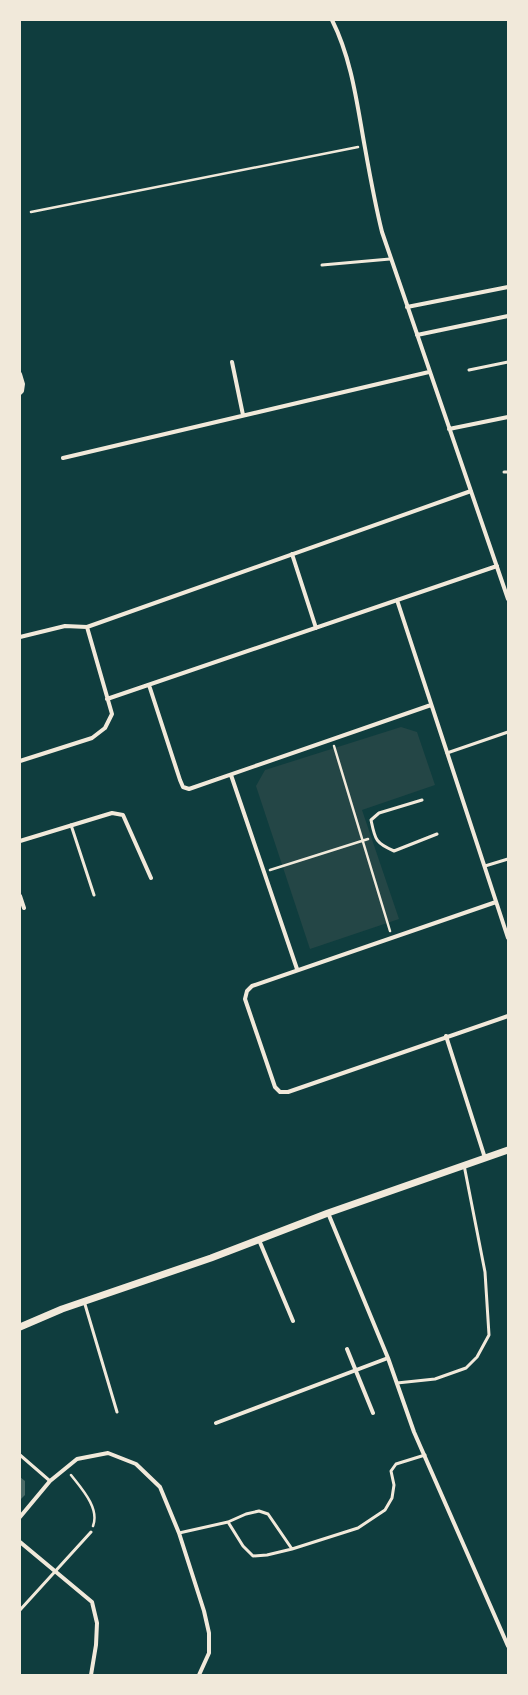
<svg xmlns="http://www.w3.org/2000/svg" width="528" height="1695" viewBox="0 0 528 1695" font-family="Georgia,serif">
	<rect width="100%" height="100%" fill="#0f3d3e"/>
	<!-- green -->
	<path fill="#244646" d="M401 727 417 732 435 785 362 810 399 919 310 949 256 786 265 770Z"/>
	<!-- building -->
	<path fill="#486865" d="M20 1477 25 1481V1495L20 1500Z"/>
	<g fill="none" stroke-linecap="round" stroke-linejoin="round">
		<!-- path -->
		<path stroke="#f1e9da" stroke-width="2.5" d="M31 212 358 147
			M334 746 390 931
			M270 870 368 839
			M71 1475C81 1488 100 1508 93 1526"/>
		<!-- service -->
		<path stroke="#f1e9da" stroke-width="3" d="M322 265 390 259
			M469 370 508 362
			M504 472H508
			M447 753 508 732
			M422 800 379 813 371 820C375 839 375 843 394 851L437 834
			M71 825 94 895
			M485 866 508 859
			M84 1301 117 1412
			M397 1383 435 1379 466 1368 477 1357 489 1335 485 1272 464 1165
			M20 1455 50 1481
			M228 1522 243 1546 253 1556 267 1555 292 1549
			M179 1533 228 1522 246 1514 259 1511 268 1514 292 1549 358 1528 385 1510 392 1498 394 1485 391 1471 396 1464 425 1455
			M20 1610 91 1532"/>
		<!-- minor -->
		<path stroke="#f1e9da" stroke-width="4" d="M332 20C352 60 357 104 365 148 370 176 375 204 382 232L508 599
			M407 307 508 287
			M417 335 508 316
			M232 362 243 415
			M20 374 23 384 22 391 20 393
			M449 429 508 417
			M63 458 429 372
			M292 554 316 628
			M397 600 508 938
			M20 637 65 626 87 627 471 491
			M149 685 180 780 183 787 189 789 431 705
			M107 699 497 566
			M20 761 92 738 105 728 112 714 87 627
			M231 775 297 969
			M20 841 112 813 123 815 151 878
			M20 896 24 908
			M496 902 252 986 247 991 245 999 275 1087 280 1092H288L508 1016
			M446 1036 485 1158
			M328 1213 388 1358 414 1432 508 1646
			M259 1240 293 1321
			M347 1349 373 1413
			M216 1423 388 1358
			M20 1517 50 1481 77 1459 108 1453 136 1464 160 1487 179 1533 204 1611 209 1633V1653L199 1675
			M20 1542 92 1602 97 1623 96 1645 91 1675"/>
		<!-- tertiary -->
		<path stroke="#f1e9da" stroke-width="7" d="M20 1327 62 1309 211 1258 328 1213 508 1150"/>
	</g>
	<!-- border -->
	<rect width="528" height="1695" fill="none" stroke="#f1e9da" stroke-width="42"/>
</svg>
